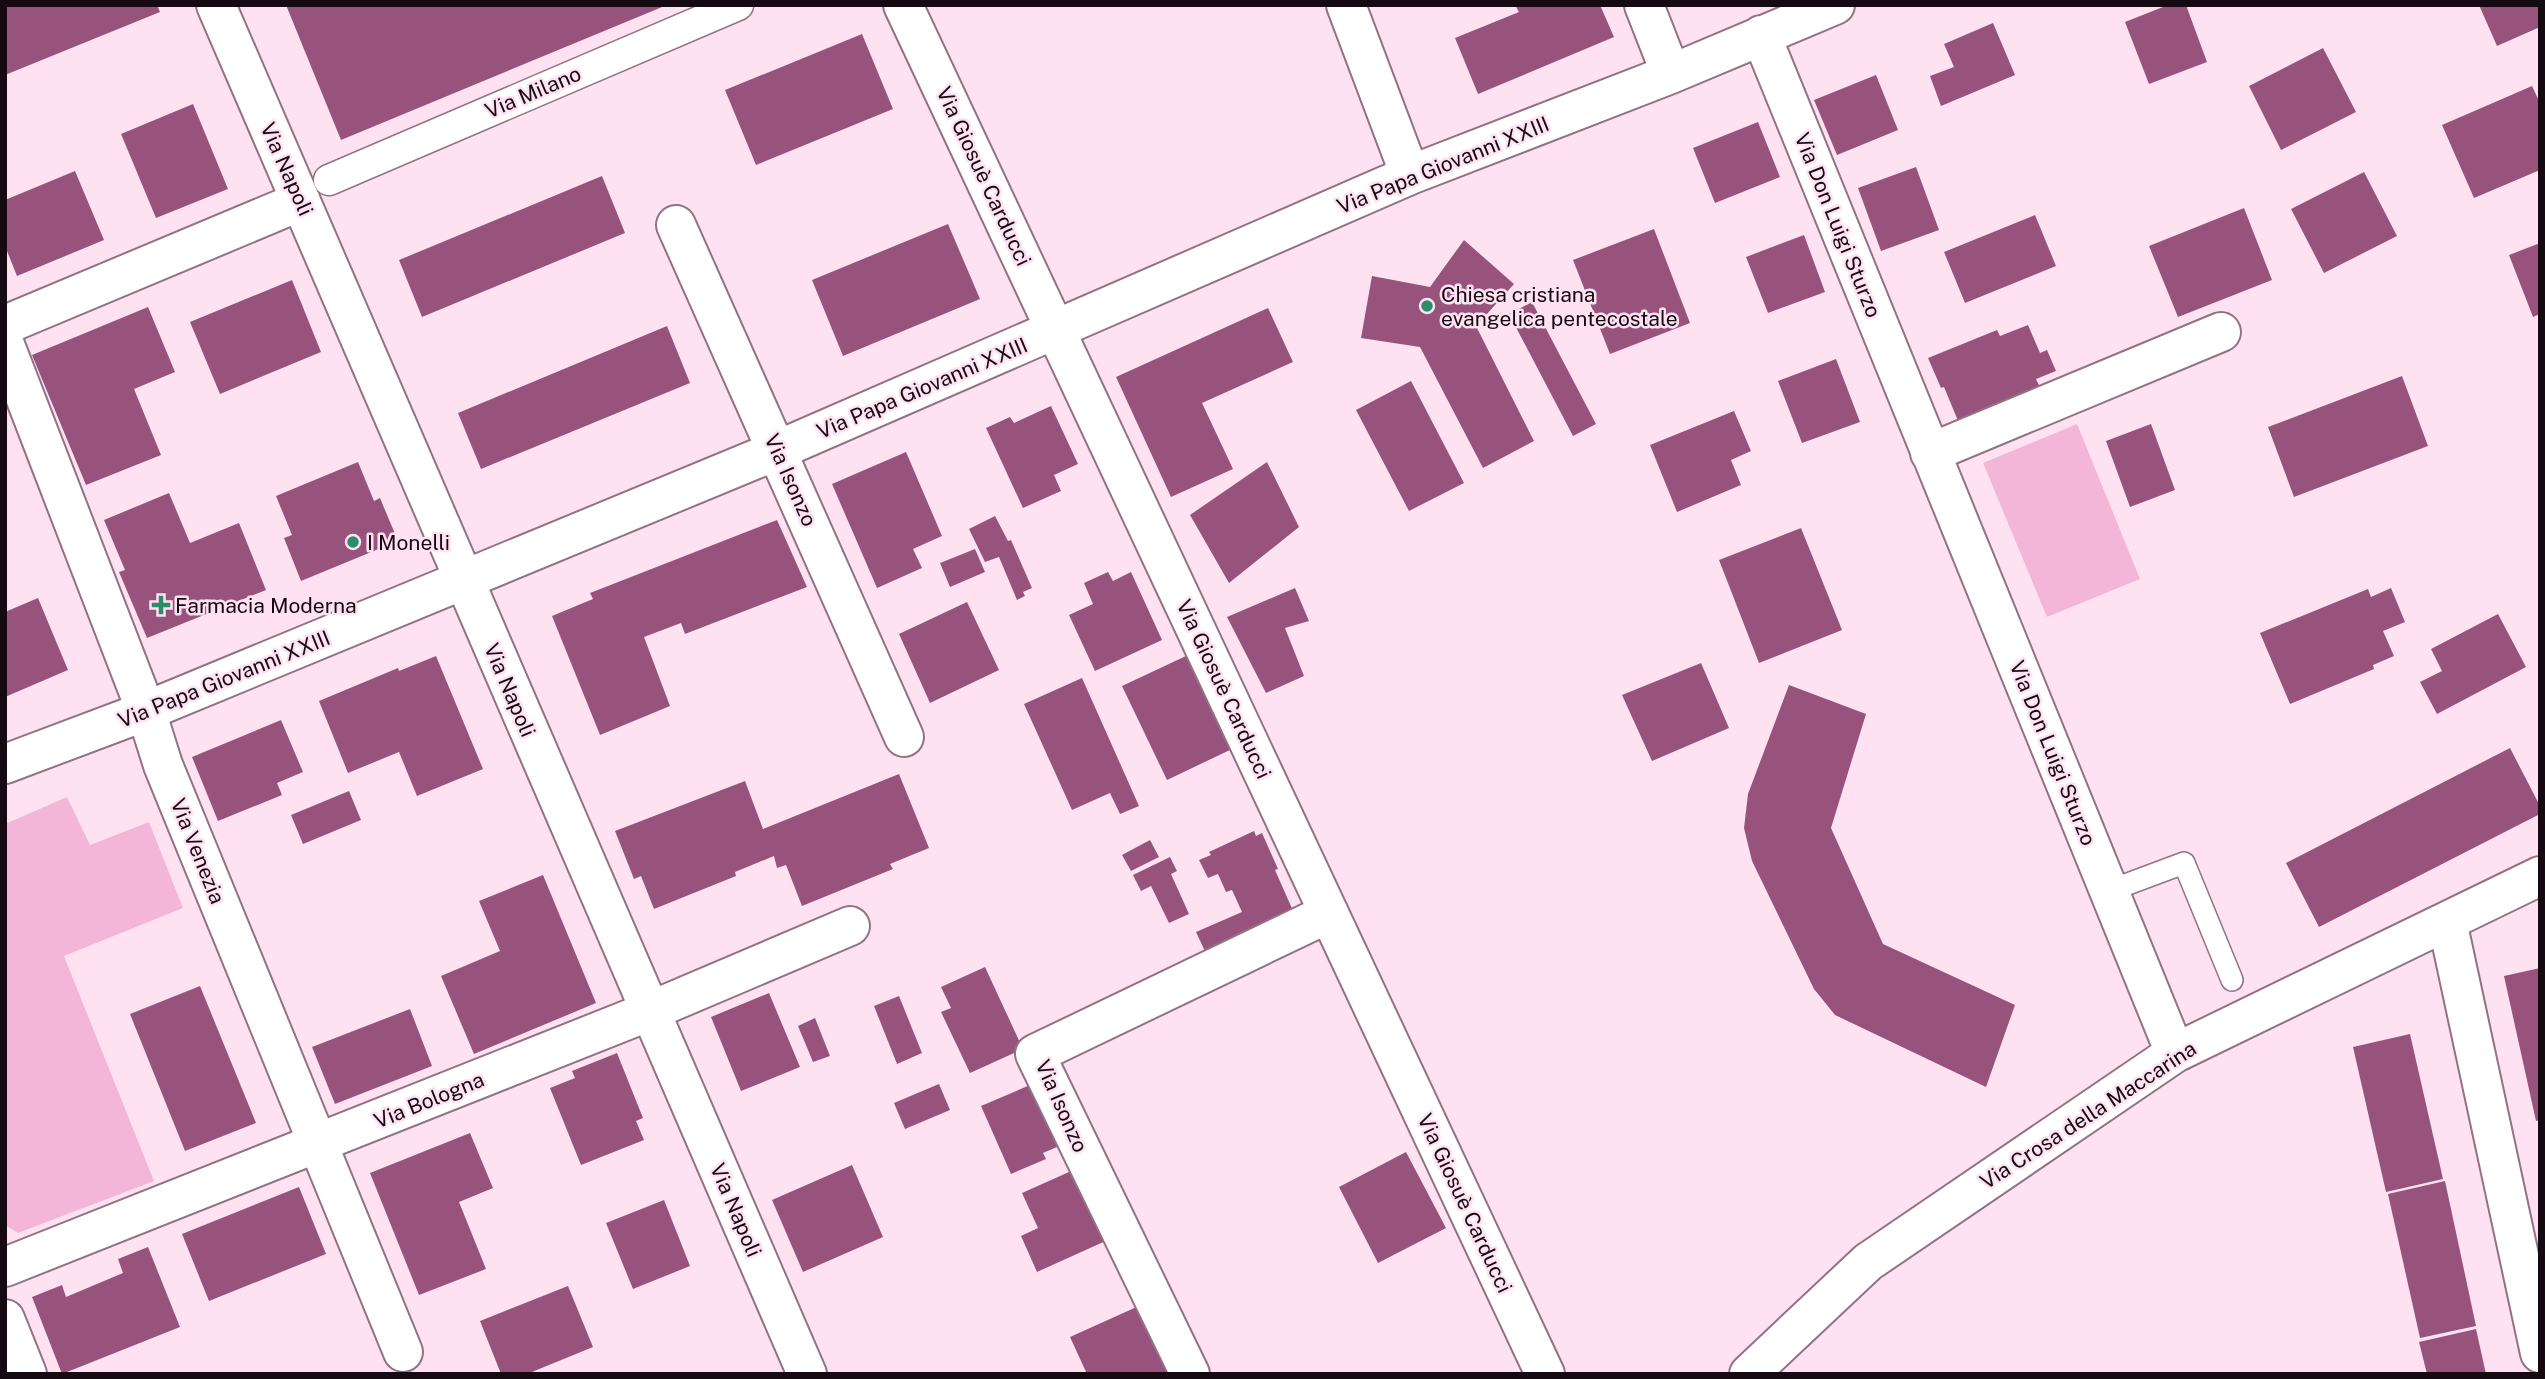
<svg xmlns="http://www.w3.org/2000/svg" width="2545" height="1379" viewBox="0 0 2545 1379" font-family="'Public Sans',sans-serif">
	<rect width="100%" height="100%" fill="#ffe2f2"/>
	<!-- green -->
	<path fill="#f3b6d8" d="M2077 424 2140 579 2047 617 1983 463Z
		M67 797 90 845 149 822 183 908 64 956 154 1181 18 1233 5 1225V824Z"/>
	<!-- building -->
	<path fill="#98537d" d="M5 5H157L160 12 5 75Z
		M286 5H667L341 140Z
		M1515 5H1600L1614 37 1478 94 1455 38 1519 12Z
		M2168 5H2186L2207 62 2149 84 2125 22Z
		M2479 5H2540V27L2497 46Z
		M1993 23 2015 75 1941 106 1930 76 1954 67 1944 44Z
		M862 34 893 109 756 165 725 90Z
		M2323 48 2356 112 2281 150 2249 86Z
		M1876 75 1898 130 1837 155 1814 100Z
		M2532 86 2540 103V170L2474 198 2442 125Z
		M193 104 228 189 156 218 121 134Z
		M1758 122 1780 177 1715 203 1693 148Z
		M1916 167 1939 230 1881 251 1858 188Z
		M75 171 104 240 17 276 5 246V200Z
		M2364 172 2397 236 2324 273 2291 209Z
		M602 176 625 233 422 317 399 260Z
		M2244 208 2272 280 2178 317 2149 246Z
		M2035 215 2056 266 1965 303 1944 252Z
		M948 224 980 299 843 356 812 280Z
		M1654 229 1690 323 1610 354 1573 260Z
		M1804 235 1825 292 1768 313 1746 257Z
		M1464 240 1514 284 1476 326 1534 441 1483 468 1420 347 1361 338 1372 276 1430 287Z
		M2540 243V314L2533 317 2509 255Z
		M292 280 321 352 220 394 190 322Z
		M1532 302 1596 424 1573 436 1509 314Z
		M148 307 175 372 134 389 161 455 86 485 32 355Z
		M1268 308 1293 362 1202 403 1233 469 1171 497 1116 377Z
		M2028 325 2040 353 2047 350 2056 371 2036 379 2043 394 1961 428 1944 387 1941 388 1928 358 1997 330 2000 336Z
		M667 326 690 383 481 469 458 413Z
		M1836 359 1860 422 1802 443 1778 381Z
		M2402 376 2428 446 2294 497 2268 427Z
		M1411 381 1464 483 1409 511 1356 410Z
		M1051 406 1078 464 1054 475 1061 491 1023 508 986 428 1010 417 1014 423Z
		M1734 411 1751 451 1731 460 1741 485 1677 512 1650 445Z
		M2151 424 2175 490 2130 507 2106 441Z
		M906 452 942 536 913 549 922 568 877 588 832 484Z
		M358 462 374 501 380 498 398 541 301 581 284 538 292 535 276 496Z
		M1267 462 1299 527 1229 583 1190 515Z
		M169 493 190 543 239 523 266 590 147 638 119 572 125 570 104 520Z
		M995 516 1008 541 1011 540 1032 588 1023 592 1025 596 1017 600 999 557 985 562 969 529Z
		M777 520 807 587 685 634 681 623 644 637 670 706 600 735 552 616 593 599 590 593Z
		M1801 528 1842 630 1759 663 1719 560Z
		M975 549 985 572 950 587 940 563Z
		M1108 572 1113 581 1131 572 1162 640 1095 671 1069 615 1093 604 1084 583Z
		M1295 588 1309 621 1285 628 1304 676 1266 693 1227 617Z
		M2391 588 2405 622 2383 631 2394 656 2373 665 2374 669 2290 704 2260 633 2368 589 2371 597Z
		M38 598 68 670 5 697V612Z
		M967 602 999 670 930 703 899 634Z
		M2498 614 2526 667 2437 714 2420 682 2442 671 2431 649Z
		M1188 655 1232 749 1167 780 1122 686Z
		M436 656 483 769 417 796 399 752 348 773 319 701 398 668 399 671Z
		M1701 663 1729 728 1652 761 1622 695Z
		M1082 678 1139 806 1120 814 1110 793 1072 810 1024 704Z
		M1789 685 1866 714 1831 828 1883 944 2015 1005 1986 1087 1835 1015 1814 989 1752 861 1744 828 1748 794Z
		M281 720 303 772 277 783 282 795 218 821 192 757Z
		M2510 748 2540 806V814L2319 927 2286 863Z
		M899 774 929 848 890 864 893 869 802 906 786 865 777 868 774 856 735 872 736 876 654 909 641 876 634 879 615 831 745 781 763 829Z
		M349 791 361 820 303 844 291 815Z
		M1254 831 1256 836 1262 833 1278 869 1275 870 1298 922 1210 962 1196 932 1242 912 1232 890 1226 892 1218 874 1208 878 1199 860 1211 855 1209 852Z
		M1150 840 1159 857 1131 871 1122 855Z
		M1170 857 1177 871 1171 874 1189 914 1169 923 1151 886 1141 891 1133 875Z
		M543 875 596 1003 474 1054 441 976 500 951 479 901Z
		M985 967 1023 1049 970 1073 941 1012 951 1008 941 987Z
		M2540 968V1120L2536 1121 2504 976Z
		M200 986 256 1123 185 1151 130 1014Z
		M769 993 800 1067 741 1091 711 1017Z
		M899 996 922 1053 897 1064 874 1006Z
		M410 1009 432 1066 335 1104 312 1047Z
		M815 1018 830 1056 813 1062 798 1026Z
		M2410 1034 2443 1179 2386 1192 2353 1047Z
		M617 1053 643 1118 636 1121 644 1140 581 1165 550 1088 575 1078 572 1071Z
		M1037 1082 1064 1144 1043 1153 1046 1159 1011 1174 981 1106Z
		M939 1084 950 1110 905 1129 894 1103Z
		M470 1133 493 1188 459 1202 486 1269 419 1295 370 1173Z
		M1406 1152 1446 1228 1378 1263 1339 1187Z
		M852 1165 883 1237 803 1272 772 1200Z
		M1078 1168 1110 1239 1037 1272 1021 1236 1038 1228 1022 1193Z
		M2445 1181 2476 1326 2420 1338 2388 1194Z
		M299 1187 326 1254 209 1301 182 1234Z
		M664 1200 690 1266 633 1289 606 1223Z
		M148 1247 180 1327 62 1374 32 1297 62 1285 66 1297 123 1273 118 1259Z
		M568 1286 593 1347 527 1374H501L480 1321Z
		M1141 1305 1173 1374H1087L1070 1337Z
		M2476 1329 2486 1374H2427L2419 1342Z"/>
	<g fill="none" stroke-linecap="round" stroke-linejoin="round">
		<!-- service casing -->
		<g stroke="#927284" stroke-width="24">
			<path id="service" d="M2109 891 2184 863 2232 980"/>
		</g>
		<!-- pedestrian casing -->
		<g stroke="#927284" stroke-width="33">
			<path id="pedestrian" d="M329 180 738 5"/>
		</g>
		<!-- minor casing -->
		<g stroke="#927284" stroke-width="42">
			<path id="minor" d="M216 5 807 1374
				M903 5 1545 1374
				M1346 5 1410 175
				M1644 5 1671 74
				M1761 35 2175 1053
				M676 225 904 737
				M5 325 301 201
				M5 345 146 711 163 765 403 1352
				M1930 453 2221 332
				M5 764 146 711 778 450 1410 175 1671 74 1835 5
				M2447 921 2540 1353
				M5 1267 650 1011 850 926
				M5 1319 27 1374
				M1190 1374 1035 1054 1329 913
				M1749 1374 1868 1262 2175 1053 2540 876"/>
		</g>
		<!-- service -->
		<use href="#service" stroke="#fff" stroke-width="21"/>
		<!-- pedestrian -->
		<use href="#pedestrian" stroke="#fff" stroke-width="30"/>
		<!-- minor -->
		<use href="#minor" stroke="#fff" stroke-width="38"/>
	</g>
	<!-- markers -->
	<g fill="#2b8e69" stroke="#ffe2f2" stroke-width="2.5">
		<circle cx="1427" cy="306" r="7"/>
		<circle cx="353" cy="542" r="7"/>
		<path d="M157.5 594.5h7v7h7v7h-7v7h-7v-7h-7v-7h7z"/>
	</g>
	<g text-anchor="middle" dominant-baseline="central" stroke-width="5" stroke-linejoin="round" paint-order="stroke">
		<!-- street labels -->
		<g font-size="21" fill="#150a11" stroke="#ffe2f2">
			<text transform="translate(533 92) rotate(-23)">Via Milano</text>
			<text transform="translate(1443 165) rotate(-22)">Via Papa Giovanni XXIII</text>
			<text transform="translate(287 169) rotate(66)">Via Napoli</text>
			<text transform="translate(984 176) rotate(65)">Via Giosuè Carducci</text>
			<text transform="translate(1838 225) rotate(68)">Via Don Luigi Sturzo</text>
			<text transform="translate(922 388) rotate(-23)">Via Papa Giovanni XXIII</text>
			<text transform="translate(791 480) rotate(66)">Via Isonzo</text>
			<text transform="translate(224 679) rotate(-22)">Via Papa Giovanni XXIII</text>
			<text transform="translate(1224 689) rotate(65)">Via Giosuè Carducci</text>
			<text transform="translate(510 690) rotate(67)">Via Napoli</text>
			<text transform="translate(2053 753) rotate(68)">Via Don Luigi Sturzo</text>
			<text transform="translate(198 851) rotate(68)">Via Venezia</text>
			<text transform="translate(429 1100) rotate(-22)">Via Bologna</text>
			<text transform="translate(1062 1106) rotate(66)">Via Isonzo</text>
			<text transform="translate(2088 1115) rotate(-33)">Via Crosa della Maccarina</text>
			<text transform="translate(1465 1203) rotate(65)">Via Giosuè Carducci</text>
			<text transform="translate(736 1210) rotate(67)">Via Napoli</text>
		</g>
		<!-- poi labels -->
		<g font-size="21" fill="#150a11" stroke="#ffe2f2" text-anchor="start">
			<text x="1441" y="294">Chiesa cristiana<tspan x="1441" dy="24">evangelica pentecostale</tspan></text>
			<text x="367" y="542">I Monelli</text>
			<text x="175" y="605">Farmacia Moderna</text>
		</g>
	</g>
	<!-- border -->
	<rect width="2545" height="1379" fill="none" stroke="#150a11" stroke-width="14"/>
</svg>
